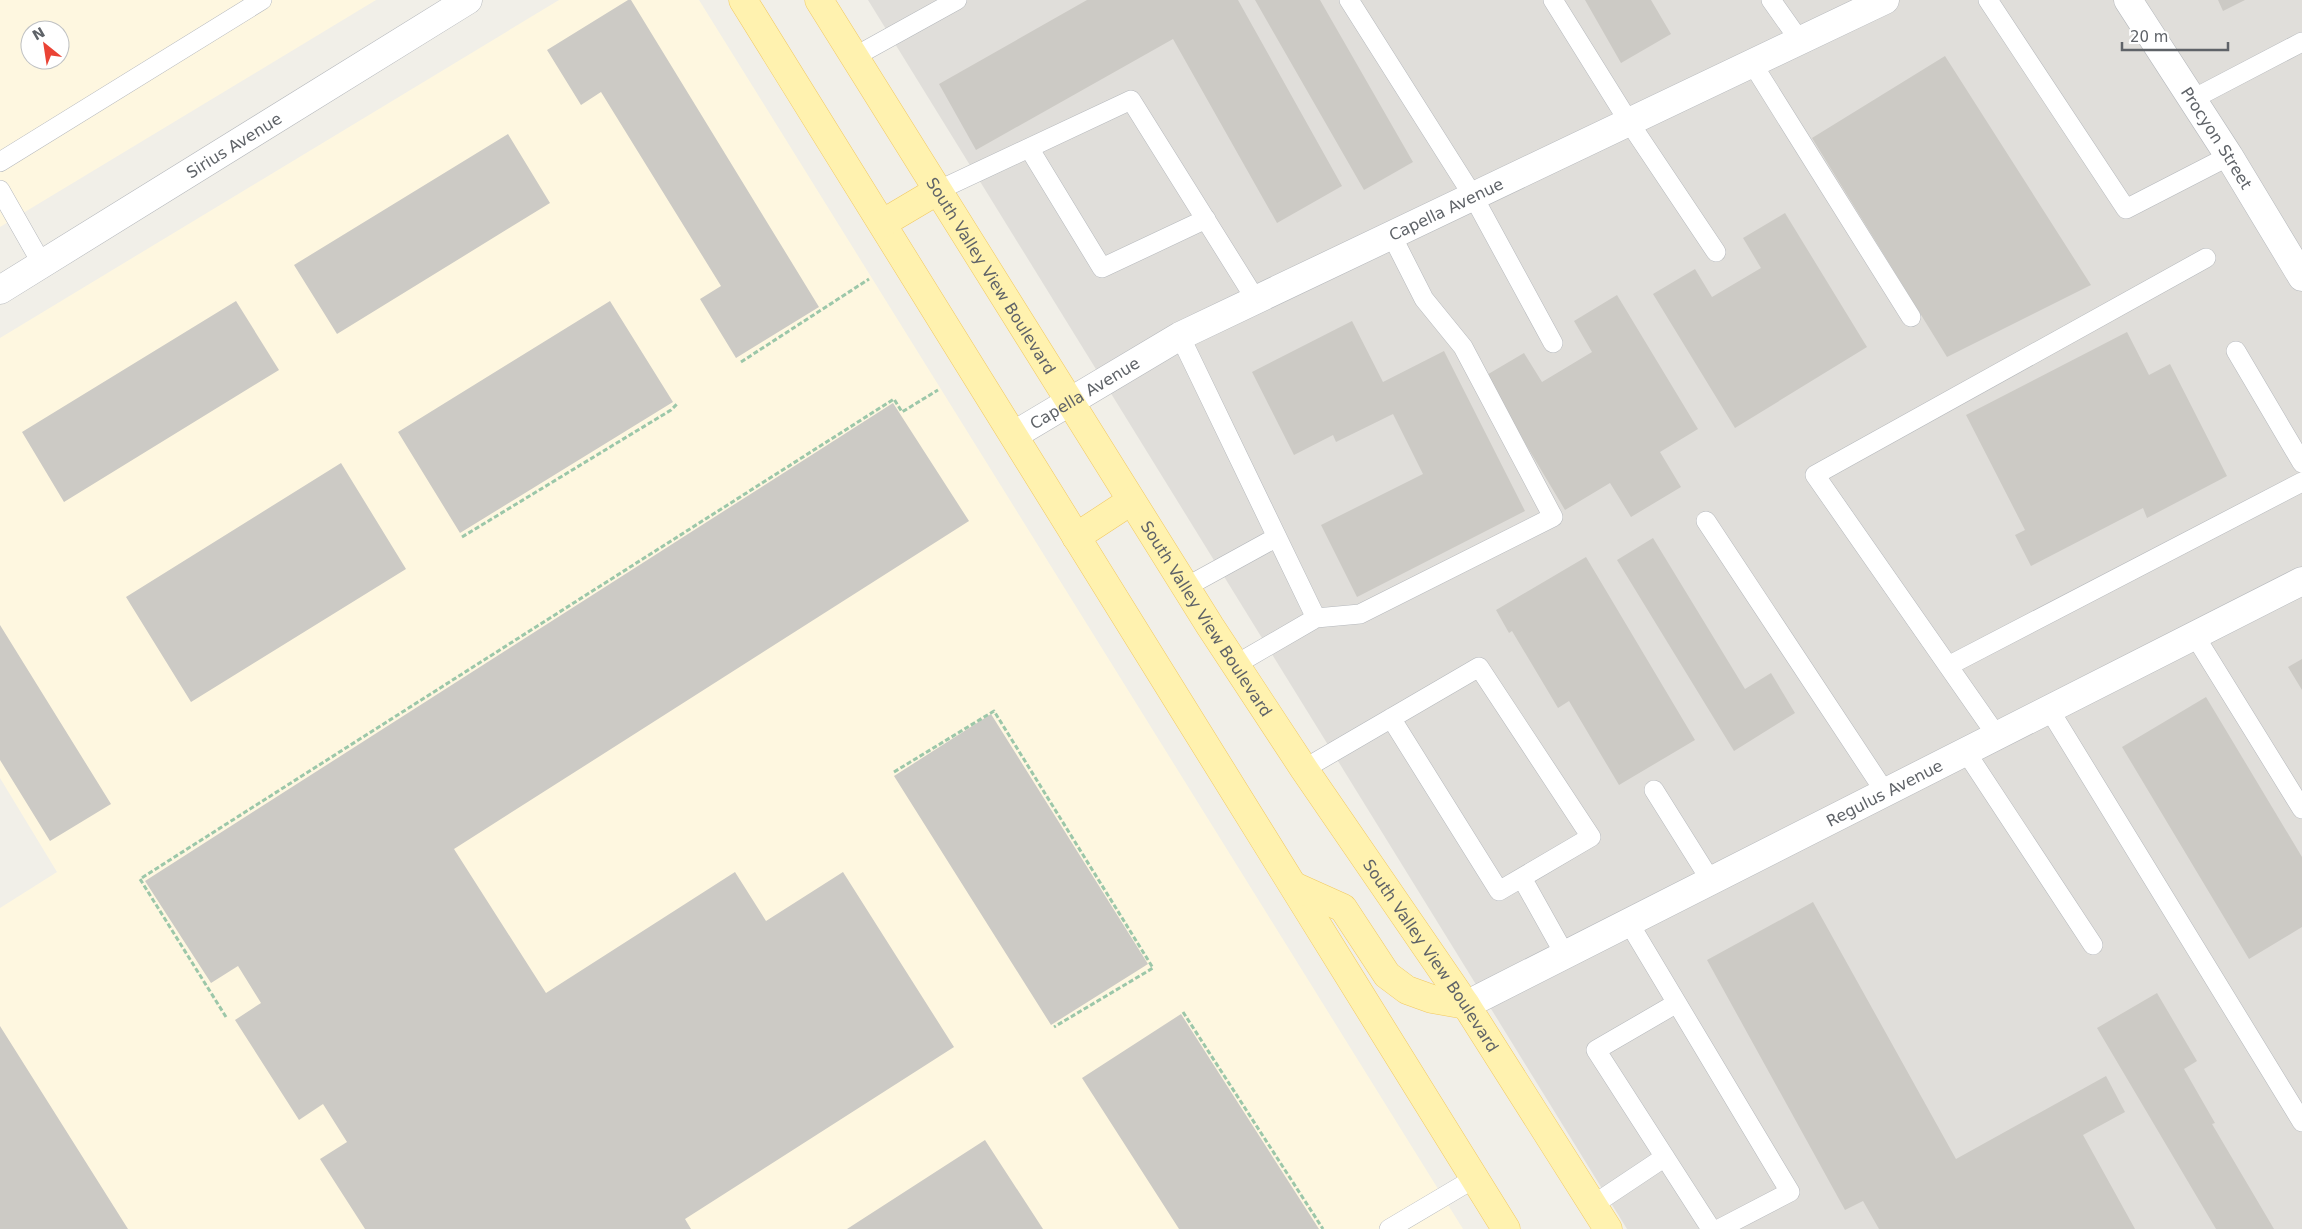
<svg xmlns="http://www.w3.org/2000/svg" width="2302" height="1229" viewBox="0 0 2302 1229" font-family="'DejaVu Sans',sans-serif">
	<rect width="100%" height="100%" fill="#f1efe8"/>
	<!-- commercial -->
	<path fill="#fef7e0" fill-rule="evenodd" d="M0 0H376L0 227ZM30 30H60V60H30Z
		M559 0H699L1463 1229H0V908L57 872 0 778V338Z"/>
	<!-- industrial -->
	<path fill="#e0deda" d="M868 0H2302V1229H1627Z"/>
	<!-- building -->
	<path fill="#cccac5" d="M628 0H631L819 307 736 358 700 299 721 286 601 92 581 105 547 50Z
		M1087 0H1238L1342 186 1277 223 1173 39 976 150 939 84Z
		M1255 0H1320L1413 162 1364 190Z
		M1585 0H1651L1671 34 1621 63Z
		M2218 0H2245L2223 11Z
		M1945 56 2091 285 1947 357 1812 138Z
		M508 134 550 203 337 334 294 265Z
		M1785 213 1867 347 1735 428 1653 294 1695 269 1712 297 1761 268 1743 238Z
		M1617 295 1698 429 1660 452 1681 487 1631 517 1610 483 1565 510 1485 376 1524 353 1542 382 1592 352 1574 321Z
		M236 301 279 370 64 502 22 432Z
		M610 301 673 402 460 533 398 432Z
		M1352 321 1383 382 1444 351 1525 511 1357 597 1321 525 1423 474 1393 414 1336 442 1333 435 1294 455 1252 372Z
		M2127 332 2149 375 2170 364 2227 476 2147 518 2143 508 2031 566 2015 535 2025 530 1966 415Z
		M893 403 969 521 454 849 546 993 735 872 766 921 843 872 954 1047 685 1219 691 1229H365L320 1159 347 1142 323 1104 299 1120 235 1020 261 1003 238 966 211 983 145 881Z
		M341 463 406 569 191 702 126 597Z
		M1653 538 1745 689 1771 673 1795 713 1734 751 1617 560Z
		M1586 557 1695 740 1619 785 1569 701 1558 708 1512 631 1509 633 1496 610Z
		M0 625 111 804 50 841 0 760Z
		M2302 659V690L2288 667Z
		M2206 697 2302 857V927L2249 959 2122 747Z
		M991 714 1148 964 1051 1025 894 776Z
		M1813 902 1956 1159 2106 1076 2125 1112 2083 1135 2135 1229H1879L1863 1201 1845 1210 1707 960Z
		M2157 993 2197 1061 2184 1069 2215 1123 2212 1124 2274 1229H2216L2097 1028Z
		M1181 1014 1319 1229H1179L1082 1078Z
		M0 1026 128 1229H0Z
		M985 1140 1043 1229H847Z"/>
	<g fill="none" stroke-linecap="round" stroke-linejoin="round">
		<!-- service casing -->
		<g stroke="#b5b8bc" stroke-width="20">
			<path id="service" d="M1349 0 1473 196 1553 343
				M1553 0 1629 122 1716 252
				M1771 0 1800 41
				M1988 0 2126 209 2229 156
				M854 57 957 0
				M1752 63 1911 317
				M2191 100 2302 42
				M1029 148 1102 268 1206 219
				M0 162 262 0
				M0 190 42 264
				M937 191 1131 100 1256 300
				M1180 336 1316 618
				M2236 351 2302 463
				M1706 521 1885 792
				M1186 587 1277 537
				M2195 636 2302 809
				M1235 665 1316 618 1360 614 1553 517 1463 347 1424 299 1392 236
				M1948 666 2302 482
				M2049 709 2302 1122
				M1997 736 1815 475 2206 258
				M1966 752 2093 945
				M1304 769 1328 755 1479 667 1591 837 1499 891 1391 718
				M1654 790 1711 881
				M1522 878 1565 955
				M1629 923 1790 1192 1719 1229
				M1677 1003 1596 1050 1711 1229
				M1593 1205 1665 1157
				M1389 1229 1475 1178"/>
		</g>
		<!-- minor casing -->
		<g stroke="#b5b8bc" stroke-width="29">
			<g id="minor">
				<path id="s1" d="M2128 0 2229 156 2302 277"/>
				<path id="s2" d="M1014 435 1180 336 1885 0"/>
				<path id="s3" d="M1466 1005 2302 581"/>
			</g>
		</g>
		<!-- tertiary casing -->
		<g stroke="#b5b8bc" stroke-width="29">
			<g id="tertiary">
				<path id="s4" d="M0 290 468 0"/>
			</g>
		</g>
		<!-- primary casing -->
		<g stroke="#f2c960" stroke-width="29">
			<g id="primary">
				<path d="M743 0 1506 1229"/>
				<path id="s5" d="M819 0 1210 626 1304 769 1466 1005 1608 1229"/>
				<path d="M883 223 937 191"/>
				<path d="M1076 537 1131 501"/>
				<path d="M1294 886 1343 908 1387 975 1407 990 1432 999 1466 1005"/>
			</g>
		</g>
		<!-- path -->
		<path stroke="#9cc7a9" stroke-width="3" stroke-dasharray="5 2.5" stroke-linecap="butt" d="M741 362 869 279
			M462 537 671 410 678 403
			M894 772 994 711 1153 968 1054 1027
			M1183 1012 1323 1229
			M226 1017 140 879 894 399 902 412 938 390"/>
		<!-- service -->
		<use href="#service" stroke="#fff" stroke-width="19"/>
		<!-- minor -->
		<use href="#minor" stroke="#fff" stroke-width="28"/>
		<!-- tertiary -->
		<use href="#tertiary" stroke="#fff" stroke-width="28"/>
		<!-- primary -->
		<use href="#primary" stroke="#fff2af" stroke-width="28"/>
	</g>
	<g text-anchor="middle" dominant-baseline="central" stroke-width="4.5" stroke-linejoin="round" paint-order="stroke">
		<!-- street labels -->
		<g font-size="16" fill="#5f6368" stroke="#fff">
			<text stroke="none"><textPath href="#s1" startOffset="164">Procyon Street</textPath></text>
			<text stroke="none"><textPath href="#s4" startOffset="275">Sirius Avenue</textPath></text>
			<text stroke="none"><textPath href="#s2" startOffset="488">Capella Avenue</textPath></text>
			<text stroke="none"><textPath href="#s5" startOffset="325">South Valley View Boulevard</textPath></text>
			<text stroke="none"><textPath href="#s2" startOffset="82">Capella Avenue</textPath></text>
			<text stroke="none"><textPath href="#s5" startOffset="730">South Valley View Boulevard</textPath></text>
			<text stroke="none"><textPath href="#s3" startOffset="469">Regulus Avenue</textPath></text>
			<text stroke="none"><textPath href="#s5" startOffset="1135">South Valley View Boulevard</textPath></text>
		</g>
	</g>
	<!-- north arrow -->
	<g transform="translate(45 45) rotate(330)"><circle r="24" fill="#ffffff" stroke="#bfc1c3"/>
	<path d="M0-4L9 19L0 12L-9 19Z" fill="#ea4335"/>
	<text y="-8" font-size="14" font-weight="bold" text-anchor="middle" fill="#5f6368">N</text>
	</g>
	<!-- scale -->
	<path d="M2122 42v8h106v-8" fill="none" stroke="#5f6368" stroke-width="2.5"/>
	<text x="2130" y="42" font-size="15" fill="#5f6368" stroke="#ffffff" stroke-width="4" paint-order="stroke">20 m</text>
</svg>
